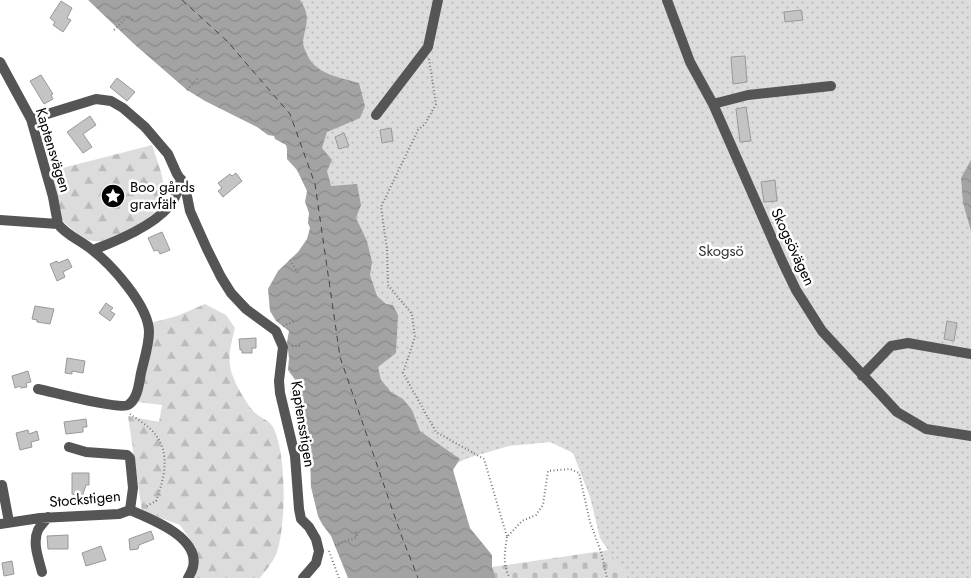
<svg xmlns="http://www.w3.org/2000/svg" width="971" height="578" viewBox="0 0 971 578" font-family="Jost,sans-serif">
	<defs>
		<pattern id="forest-firs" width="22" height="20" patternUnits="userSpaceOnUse" patternTransform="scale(1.25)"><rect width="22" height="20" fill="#dcdcdc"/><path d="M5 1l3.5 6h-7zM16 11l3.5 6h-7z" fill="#bbb"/></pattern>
		<pattern id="cemetery-stones" width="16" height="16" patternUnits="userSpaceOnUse" patternTransform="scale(1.25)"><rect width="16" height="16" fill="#dcdcdc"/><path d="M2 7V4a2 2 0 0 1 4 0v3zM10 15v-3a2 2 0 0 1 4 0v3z" fill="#bbb"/></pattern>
		<pattern id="park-dots" width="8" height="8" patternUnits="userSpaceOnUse" patternTransform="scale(1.25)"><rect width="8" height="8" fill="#dcdcdc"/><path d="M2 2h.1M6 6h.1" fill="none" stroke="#bbb" stroke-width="1.8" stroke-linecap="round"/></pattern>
		<pattern id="water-waves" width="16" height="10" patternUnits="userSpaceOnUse" patternTransform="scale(1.25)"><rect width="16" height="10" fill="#a3a3a3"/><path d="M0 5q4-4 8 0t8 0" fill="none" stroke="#8b8b8b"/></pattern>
	</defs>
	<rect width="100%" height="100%" fill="#fff"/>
	<!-- forest -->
	<path fill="url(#forest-firs)" d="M152 145C159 167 167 182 163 206 147 220 115 244 93 241 85 240 79 235 73 230 68 226 63 222 60 216 54 205 53 184 51 171Z
		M205 304 226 315 235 328C232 341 228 353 230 366 232 380 246 403 255 413 261 418 270 421 273 427 287 454 286 524 277 552 274 561 266 570 260 578H194L197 571 196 548 180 525 142 511 128 416 159 422 162 405 137 402 151 323 177 316Z"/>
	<!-- cemetery -->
	<path fill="url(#cemetery-stones)" d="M609 550 627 578H496L492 567Z"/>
	<!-- park -->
	<path fill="url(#park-dots)" d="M212 0H971V578H627L600 538 590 497 573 453 550 442 509 446 468 458 388 495 332 216Z"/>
	<!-- water -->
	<path fill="url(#water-waves)" d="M88 0H300C311 16 306 24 303 41 303 45 304 48 306 52 314 74 338 77 359 83L365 106 360 118 327 132 322 148 332 160 327 171 331 186 357 184 361 205 356 218 367 241 372 262 370 275 377 296 386 304 393 305 398 315 396 353 378 367 381 380 391 392 403 399 412 410 420 431 460 459 453 470 470 528 492 555V567L496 578H348L331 536 322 524 318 516 311 487 310 458 300 413 290 392V387L296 381 288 370 289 358 287 342 289 331 276 321 270 311 268 289 278 271 298 252 307 239 310 228 308 223 309 213 305 202 307 191 297 170 287 159V149L286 145 275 139 274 136 268 135 257 127 205 101 187 90 134 44Z
		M971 160V231L963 203 961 178Z"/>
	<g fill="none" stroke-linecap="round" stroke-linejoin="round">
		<!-- ferry -->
		<path stroke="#444" stroke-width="1" stroke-dasharray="6 5" stroke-linecap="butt" d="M182 0 227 41 290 114 315 184 340 357 400 532 418 578"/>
	</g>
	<!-- building -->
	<path fill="#c4c4c4" stroke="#999" d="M61 1 72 8 67 18 71 20 63 32 53 25 55 22 50 18Z
		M801 10 803 20 785 22 784 12Z
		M745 56 747 82 733 84 731 57Z
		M41 75 53 94 51 95 53 99 44 104 30 81Z
		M117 78 135 92 127 101 110 87Z
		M746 107 751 141 740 142 736 109Z
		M90 116 96 125 83 134 92 147 83 153 67 132Z
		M391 128 393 141 382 143 380 130Z
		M344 133 349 146 339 149 335 137Z
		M236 173 242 181 223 197 218 191 222 188 218 183 230 174 232 176Z
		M775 180 777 201 764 202 761 182Z
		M162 232 170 250 160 254 158 250 154 251 148 238Z
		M68 259 72 267 63 272 65 277 57 281 50 264 57 261 58 263Z
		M106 303 113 308 110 311 115 314 110 321 99 313Z
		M35 306 54 309 50 324 37 322V320L32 319Z
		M947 321 957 323 954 341 944 339Z
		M256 338V348H252V353H242V350H240L239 339Z
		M67 358 85 361 83 373 72 371V374L65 373Z
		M28 371 31 382 26 383 27 387 21 388 20 386 15 388 12 376Z
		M86 419 87 427H83V432L66 434 64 422Z
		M28 430 29 434 37 431 39 440 31 442 32 447 20 450 16 433Z
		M72 473H89V485H86L82 497 72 494Z
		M151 531 154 539 139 545 138 549 130 550 129 539Z
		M68 535V549H48L47 536Z
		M101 546 106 560 86 566 82 553Z
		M12 561 14 574 4 576 2 563Z"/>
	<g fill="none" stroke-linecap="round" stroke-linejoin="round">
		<!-- path -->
		<path stroke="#777" stroke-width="2" stroke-dasharray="1 2.5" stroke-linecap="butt" d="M114 30 128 16 134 21
			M429 59 436 104 425 124 418 130 381 207 387 249 388 285 412 314 415 337 403 373 436 432 484 459 507 537 522 521 536 515 543 505 548 471 570 469 579 473 590 522 601 552 607 578
			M187 90 198 78
			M290 260 298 273
			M283 326 295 321
			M292 346H301
			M130 414C138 420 149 426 155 434 171 454 164 479 156 501L145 507
			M507 537C505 551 502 565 510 578
			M335 545 357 537 355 530
			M329 551 339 578"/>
		<!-- minor -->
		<path stroke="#555" stroke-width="10" d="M667 0 690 62 713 104 782 261 796 290 822 331 897 412 926 429 971 436
			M0 62 31 119 53 197 58 224 0 220
			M713 104 748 95 831 86
			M376 115 428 47 438 0
			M31 119 96 99 111 101 123 108 145 127 168 154 177 174 185 186 190 211 207 249 221 277 231 293 246 309 276 331 283 347 279 381 280 393 295 456 299 509 301 519 309 527 316 539 319 551 316 563 303 578
			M93 250C117 241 159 224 173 201 177 195 179 186 181 179
			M862 376 891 346 908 343 971 354
			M38 389C53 392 119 410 128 405 138 399 139 383 141 373 144 360 149 345 149 332 149 306 111 264 91 249 80 240 66 235 58 224
			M69 447 86 452 127 455 130 458 133 488 130 510
			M2 485 9 522
			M0 524 40 518 119 514 130 510C151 519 200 537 193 567 192 571 190 575 188 578
			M42 572C39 560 32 543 38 530 40 526 45 521 48 517"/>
	</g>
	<!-- icons -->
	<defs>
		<g id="sight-disc" transform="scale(1.25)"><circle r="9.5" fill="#000" stroke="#fff"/><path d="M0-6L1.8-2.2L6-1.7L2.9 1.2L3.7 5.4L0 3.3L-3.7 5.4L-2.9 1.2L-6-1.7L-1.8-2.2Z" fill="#fff"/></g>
	</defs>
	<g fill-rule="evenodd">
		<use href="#sight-disc" x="113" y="196"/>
	</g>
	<g text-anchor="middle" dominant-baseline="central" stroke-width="5" stroke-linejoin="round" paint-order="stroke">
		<!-- street labels -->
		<g font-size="15" fill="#000" stroke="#fff">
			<text transform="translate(53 150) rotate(73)">Kaptensvägen</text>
			<text transform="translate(793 247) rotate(65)">Skogsövägen</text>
			<text transform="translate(303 424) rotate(81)">Kaptensstigen</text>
			<text transform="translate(85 499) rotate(-5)">Stockstigen</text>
		</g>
		<!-- poi labels -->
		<g font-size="15" fill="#000" stroke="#fff" text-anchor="start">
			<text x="130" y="187">Boo gårds<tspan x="130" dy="17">gravfält</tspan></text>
		</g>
		<!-- park labels -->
		<g font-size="15" fill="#333" stroke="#fff">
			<text x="721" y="251">Skogsö</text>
		</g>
	</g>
</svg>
